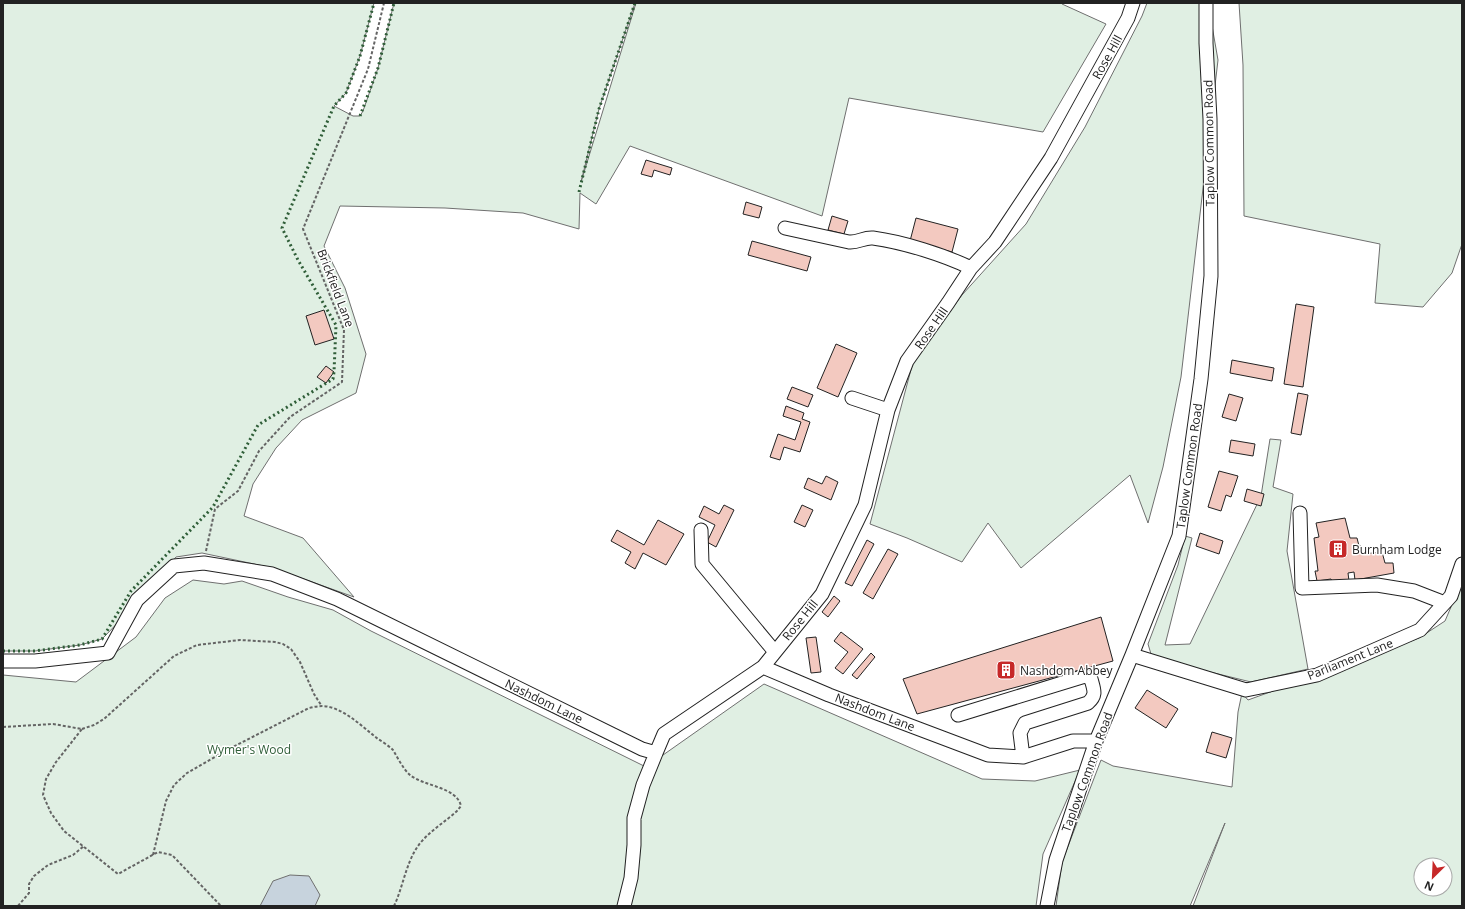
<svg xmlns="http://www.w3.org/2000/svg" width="1465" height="909" viewBox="0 0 1465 909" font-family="'Open Sans',sans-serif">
	<rect width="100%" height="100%" fill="#fff"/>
	<!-- green -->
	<path fill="#e0efe3" stroke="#6f6f6f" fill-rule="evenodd" d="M3 3H374L360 56 346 93 334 106 353 116H360L363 111 378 68 394 3H635L599 109 581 182 636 3H1062V4L1106 24 1043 132 849 98 822 216 630 146 596 204 580 193 579 229 523 213 445 208 340 206 324 246 345 288 366 354 356 393 302 420 276 448 253 484 244 516 303 538 354 597 273 568 202 553 176 557 139 601 102 639 80 645 35 651H3Z
		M1147 3H1208L1218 60 1181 377 1163 467 1148 523 1130 475 1021 568 988 523 962 562 907 538 870 524 913 362 962 295 1026 224 1085 127 1142 16Z
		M1239 3H1462V244L1452 273 1423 307 1375 303 1380 244 1244 216 1243 65Z
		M1270 439 1281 440 1273 487 1293 494 1287 551 1308 669 1251 682 1161 660 1151 654 1148 644 1178 565 1185 536 1192 538 1165 645 1190 644 1261 496Z
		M193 580 224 584 242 581 288 597 333 610 371 631 646 767 764 684 982 779 1035 781 1080 770 1043 854 1036 906H3V675L76 682 136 637 165 598Z
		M1462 581V906H1193L1225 823 1190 906H1056L1062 862 1101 760 1113 766 1232 787 1238 712 1242 693 1248 700 1419 638 1445 621ZM1421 865H1445V889H1421Z"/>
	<!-- water -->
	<path fill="#c7d3dd" stroke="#6f6f6f" d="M290 875 309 876 320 895 315 906H260L273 881Z"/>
	<!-- building -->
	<path fill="#f3c9c0" stroke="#222" d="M646 160 672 168 670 175 654 170 652 177 641 174Z
		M746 202 762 207 759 218 743 214Z
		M832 216 848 221 844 234 828 230Z
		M916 218 958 229 952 252 910 241Z
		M752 241 811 257 807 271 748 255Z
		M1296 304 1314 307 1303 387 1284 384Z
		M324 310 334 339 315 345 306 316Z
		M836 344 857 353 838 397 817 388Z
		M1232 360 1274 368 1272 381 1230 373Z
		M326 366 334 372 326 383 317 377Z
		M792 387 813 395 808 407 787 399Z
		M1298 393 1308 395 1301 435 1291 433Z
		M1229 394 1243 398 1236 421 1222 417Z
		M786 406 804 413 802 419 810 422 800 452 784 447 780 460 770 457 778 434 795 440 801 422 783 416Z
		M1231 440 1255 444 1253 456 1229 452Z
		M1219 471 1238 476 1231 497 1226 495 1221 511 1208 507Z
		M826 476 838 482 831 500 804 488 808 478 822 484Z
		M1247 489 1264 494 1261 506 1244 501Z
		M724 505 734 510 716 547 707 542 715 525 699 517 704 506 719 514Z
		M802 505 813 510 805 527 794 522Z
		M1345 518 1350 538H1357L1359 546H1361L1363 554 1382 552 1385 563H1393L1394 573 1355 580 1354 572 1348 573 1349 581 1333 583 1331 579 1317 581 1315 571H1318L1314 538 1319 537 1316 523Z
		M658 520 684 534 666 565 643 553 635 569 625 563 631 552 611 541 617 530 644 545Z
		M1200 533 1223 541 1219 554 1196 546Z
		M867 540 874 544 852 586 845 583Z
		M888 549 898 554 873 599 863 593Z
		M834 596 840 601 828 617 822 612Z
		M1101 617 1113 661 917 714 903 679Z
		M841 632 863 649 843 674 835 668 848 652 834 641Z
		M816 637 821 672 811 673 806 638Z
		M871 653 875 657 857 679 852 675Z
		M1147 690 1178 709 1166 728 1135 708Z
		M1212 732 1232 738 1226 758 1206 752Z"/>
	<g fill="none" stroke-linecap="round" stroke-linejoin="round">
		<!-- minor casing -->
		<g stroke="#222" stroke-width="15">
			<path id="minor" d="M785 228 849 242C858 243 864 237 873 238 903 242 944 255 971 268
				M852 398 888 410
				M1300 513 1302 588 1377 585 1414 591 1445 603
				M701 530 702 564 775 652
				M1132 655 1246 690 1317 675 1420 630 1451 596 1462 564
				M3 661H35L108 653 137 600 174 566 204 563 272 574 337 599 642 749 656 753 664 734 763 667 829 695 988 755 1023 757 1073 741H1096
				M763 667 822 594 865 505 888 410 907 361 948 303 971 268 995 242 1051 158 1128 18 1133 3
				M958 715 1085 676 1091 679C1094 690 1097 695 1088 703L1025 723 1020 733 1023 757
				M624 906 631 878 634 845V818L643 785 656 753
				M1047 906 1056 860 1096 741 1132 655 1179 536 1201 379 1211 276 1210 119 1206 43V3"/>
		</g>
		<!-- path -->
		<path stroke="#646464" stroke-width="2" stroke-dasharray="3 2" stroke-linecap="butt" d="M206 551 215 509 238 491 259 451 290 417 342 382 344 330 303 229 368 69 384 3
			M3 727 53 724 82 729 56 762 46 779 43 795 51 813 64 831 118 874 158 852 172 855 221 906
			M82 729 94 725 104 719 174 656 197 645 240 640 275 642 283 644 291 649 300 662 314 694 321 705
			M153 855 166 801 174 785 187 773 229 749 309 708C317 706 325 705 333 708 350 714 364 728 378 739 383 742 389 746 393 750 398 758 403 769 410 775 423 786 457 787 461 806L457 811C445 822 428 832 418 846 406 863 403 887 394 906
			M18 906 29 893V884L34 876 48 865 73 855 84 846"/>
		<!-- minor -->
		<use href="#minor" stroke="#fff" stroke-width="13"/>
		<!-- hedge -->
		<path stroke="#2f5e38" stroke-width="3" stroke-dasharray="2 3" stroke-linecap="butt" d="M360 116 378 68 394 3
			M579 192 599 109 635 3
			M3 651H35L80 645 102 639 131 591 213 507 258 425 333 379 334 372 336 325 298 260 282 228 334 106 346 93 360 56 374 3"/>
	</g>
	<!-- icons -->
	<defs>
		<g id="building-square" transform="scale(1)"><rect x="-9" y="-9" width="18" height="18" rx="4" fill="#c62828" stroke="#fff"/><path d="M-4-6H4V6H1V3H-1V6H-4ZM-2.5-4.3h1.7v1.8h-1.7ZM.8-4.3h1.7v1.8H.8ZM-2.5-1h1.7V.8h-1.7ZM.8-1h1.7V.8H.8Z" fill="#fff"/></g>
	</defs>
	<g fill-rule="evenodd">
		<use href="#building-square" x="1338" y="549"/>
		<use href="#building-square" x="1006" y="670"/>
	</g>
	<g text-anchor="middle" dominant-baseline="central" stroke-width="3" stroke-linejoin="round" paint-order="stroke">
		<!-- street labels -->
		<g font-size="12" fill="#222" stroke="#fff">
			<text transform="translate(1107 57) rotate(-61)">Rose Hill</text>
			<text transform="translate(1209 143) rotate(-91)">Taplow Common Road</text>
			<text transform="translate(336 288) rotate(69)">Brickfield Lane</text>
			<text transform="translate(931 328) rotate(-55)">Rose Hill</text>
			<text transform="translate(1189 466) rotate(-82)">Taplow Common Road</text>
			<text transform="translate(800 620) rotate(-51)">Rose Hill</text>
			<text transform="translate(1350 659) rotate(-22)">Parliament Lane</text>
			<text transform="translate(544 701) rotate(26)">Nashdom Lane</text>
			<text transform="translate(875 712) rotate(21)">Nashdom Lane</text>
			<text transform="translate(1087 772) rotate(-70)">Taplow Common Road</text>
		</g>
		<!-- poi labels -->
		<g font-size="12" fill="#222" stroke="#fff" text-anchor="start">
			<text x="1352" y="549">Burnham Lodge</text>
			<text x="1020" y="670">Nashdom Abbey</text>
		</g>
		<!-- park labels -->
		<g font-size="12" fill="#2f5e38" stroke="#fff">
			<text x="249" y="749">Wymer's Wood</text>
		</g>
	</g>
	<!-- border -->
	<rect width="1465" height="909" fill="none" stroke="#222222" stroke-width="8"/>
	<!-- north arrow -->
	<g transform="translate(1433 877) rotate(204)"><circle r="19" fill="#ffffff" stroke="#a7a7a7"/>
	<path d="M0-3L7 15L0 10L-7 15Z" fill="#c62828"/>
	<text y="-6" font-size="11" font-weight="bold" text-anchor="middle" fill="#222222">N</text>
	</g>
</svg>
